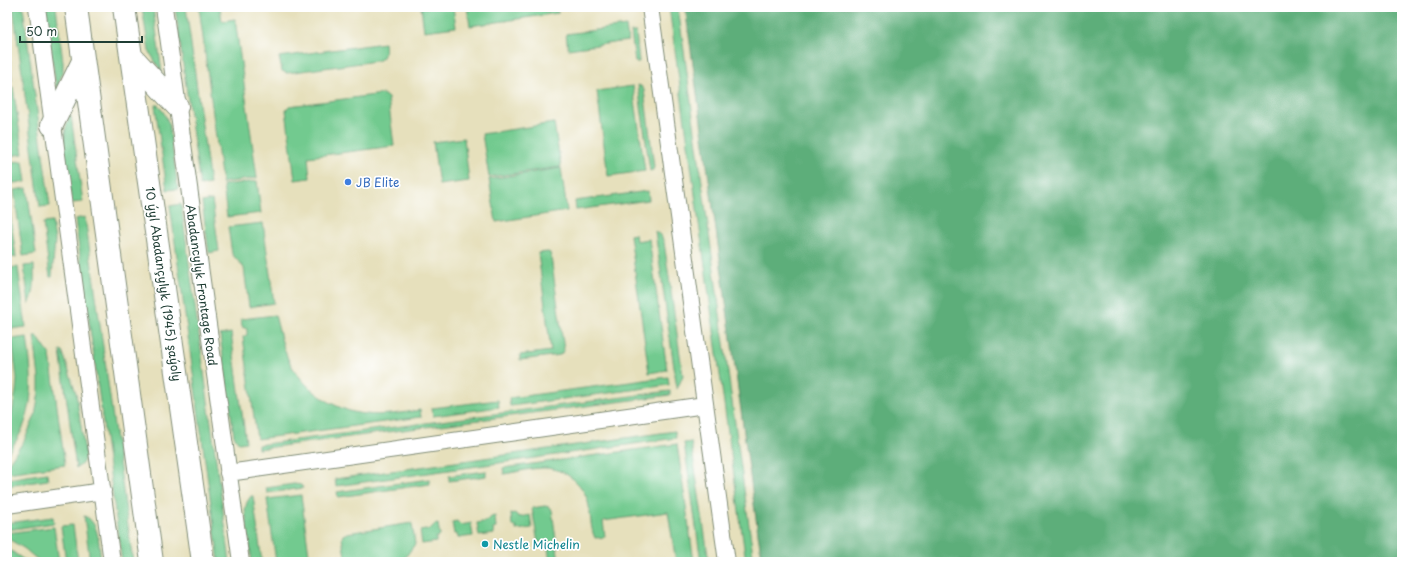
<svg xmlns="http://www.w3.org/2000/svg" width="1409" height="569" viewBox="0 0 1409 569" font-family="'Playpen Sans',sans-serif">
	<rect width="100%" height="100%" fill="#fff"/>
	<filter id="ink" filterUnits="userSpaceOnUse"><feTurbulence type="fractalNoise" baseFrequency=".025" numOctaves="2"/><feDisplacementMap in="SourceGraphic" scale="8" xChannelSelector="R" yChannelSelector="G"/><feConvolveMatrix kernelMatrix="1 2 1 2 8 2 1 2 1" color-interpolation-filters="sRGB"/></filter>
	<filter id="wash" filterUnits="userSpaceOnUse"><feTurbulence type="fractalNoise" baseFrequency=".012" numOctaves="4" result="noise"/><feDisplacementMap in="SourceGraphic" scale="16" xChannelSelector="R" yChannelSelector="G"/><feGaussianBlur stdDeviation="0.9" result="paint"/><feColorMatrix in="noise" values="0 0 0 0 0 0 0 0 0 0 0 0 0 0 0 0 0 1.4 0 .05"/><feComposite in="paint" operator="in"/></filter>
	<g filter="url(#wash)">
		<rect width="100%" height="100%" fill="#e6e0bc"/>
		<!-- green -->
		<path fill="#72ca8f" stroke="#488462" d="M13 7H23L50 206 40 207Z
			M45 7H56L63 62V71L58 86 56 87Z
			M142 7H153L162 73 149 51Z
			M175 7H186L210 184 200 186Z
			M199 7H220L222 21 235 19 257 178 222 183Z
			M421 7H453L456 27 424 31Z
			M467 7H557L558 13 470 26Z
			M669 7H678L754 562H746Z
			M626 26 628 41 568 49 566 34Z
			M631 32H636L639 62H635Z
			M7 41 12 80 7 81Z
			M384 43C385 52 386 59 376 61L287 73 282 71 279 57Z
			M638 85 641 86 644 90 654 167 653 170 650 171Z
			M633 86 645 171 608 176 597 91Z
			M13 87 23 154 9 156 7 138V88Z
			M383 94 388 98 394 146 308 157 310 178 295 180 286 110 287 108 289 106Z
			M155 105H158L164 113 169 124 178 189 167 190Z
			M69 116H71L83 202 72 203C68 175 59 144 69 116Z
			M554 123 561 167 489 177 482 134Z
			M464 138 469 181 439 185 433 142Z
			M23 161 26 182 13 183 10 162Z
			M561 168 567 211 496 222 489 179Z
			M257 181 261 213 227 217 223 185Z
			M27 188 36 254 23 256 14 190Z
			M7 191 16 257 7 258Z
			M648 191 649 200 576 210 575 201Z
			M212 200 219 251 209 253 202 202Z
			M181 204 230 562H219L170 206Z
			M85 217 133 562H122L75 219Z
			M52 222 55 240 52 277H50L43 223Z
			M263 223 274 303 249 307 244 268 232 254 228 227Z
			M655 231 661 236 664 242 683 376 677 389Z
			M635 234 636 241 649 239 667 370 649 373 630 235Z
			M548 252 550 253 551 257 564 350 560 355 520 360V355L551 351 538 253Z
			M34 265C34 278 36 292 29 304L24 266Z
			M18 267 26 327 10 329 7 307V268Z
			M275 315C279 330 282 345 288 359 301 387 334 411 365 414 383 416 402 413 420 410L421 417 257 439 243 337 247 335V329L242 327 241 319Z
			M231 333 246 442 239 443 234 436 220 335Z
			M34 336H37L50 355 65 465 7 473V465L24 441 35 416 37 404 39 391V378Z
			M27 337C33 382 37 416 7 454V425L12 414 16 391 17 379 12 339Z
			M60 351H62L63 353 76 393 85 453C85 459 83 465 76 468Z
			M7 357 10 379 7 407Z
			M668 377 669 385 510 406 509 398Z
			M670 391V395L258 449V445Z
			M498 400 499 407 433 416 432 408Z
			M675 431 676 438 336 486 335 479Z
			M691 442 709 562H701L684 443Z
			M677 444 694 562H676L668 512 603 521 605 537 595 538C590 528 591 513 588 502 583 483 564 468 544 468 531 468 517 472 504 474L503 468Z
			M486 471V476L449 481V476Z
			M47 473 48 480 7 486V479Z
			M429 479 430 484 338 497 337 492Z
			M294 484 301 485 303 488 267 493 266 488Z
			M301 495 310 562H276L267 499Z
			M251 496H253L262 562H252L245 510 247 502Z
			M545 506 549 507 552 510 559 562H550L547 541 538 543 532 508Z
			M515 513 519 517 530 515 532 528 516 530V526H512L511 514Z
			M84 516C100 521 99 548 101 562H90Z
			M495 516 496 528 493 529 494 534 479 536 477 523 487 521 491 517Z
			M53 517 54 523 7 530V523Z
			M457 521 461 525 471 523 473 536 458 538 457 534H454L452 522Z
			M412 523 415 544 402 562H346L342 538 343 535 347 533Z
			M438 524 440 536 436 537V542L422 544 420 531 430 529 434 525Z
			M73 525 78 562H66L61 526Z
			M54 527 59 562H40L25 549 7 538V533Z
			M7 548 27 562H7Z"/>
		<!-- forest -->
		<path fill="#5dae7a" stroke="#3e7657" d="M685 7H1402V562H762Z"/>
	</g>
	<g filter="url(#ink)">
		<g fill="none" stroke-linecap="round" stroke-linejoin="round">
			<!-- street casing -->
			<g stroke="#828e78" stroke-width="18">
				<path id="street" d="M37 7 112 562
					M164 7 241 562
					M650 7 727 562
					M228 473 705 405
					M7 505 103 491"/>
			</g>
			<!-- primary casing -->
			<g stroke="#828e78" stroke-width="24">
				<path id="primary" d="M76 7 152 562
					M124 7 203 562
					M132 57 177 106
					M52 125 83 61"/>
			</g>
			<!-- street -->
			<use href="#street" stroke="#fff" stroke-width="16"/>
			<!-- primary -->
			<use href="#primary" stroke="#fff" stroke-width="22"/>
		</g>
	</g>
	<!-- markers -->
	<circle fill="#3f7fe0" stroke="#fff" stroke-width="1.5" cx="348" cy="182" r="4"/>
	<circle fill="#0f9aa8" stroke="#fff" stroke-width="1.5" cx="485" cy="544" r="4"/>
	<g text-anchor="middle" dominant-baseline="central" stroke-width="3.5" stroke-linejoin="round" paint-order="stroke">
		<!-- shop labels -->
		<g font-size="12" fill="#366cbe" stroke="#fff" text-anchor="start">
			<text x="356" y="182">JB Elite</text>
		</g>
		<!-- street labels -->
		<g font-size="12" fill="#1f3d34" stroke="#fff">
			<text transform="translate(164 284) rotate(82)">10 ýyl Abadançylyk (1945) şaýoly</text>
			<text transform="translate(202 285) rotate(82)">Abadancylyk Frontage Road</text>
		</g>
		<!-- culture labels -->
		<g font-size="12" fill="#0d838f" stroke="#fff" text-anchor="start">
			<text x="493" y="544">Nestle Michelin</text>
		</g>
	</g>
	<!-- margin -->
	<rect width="1409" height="569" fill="none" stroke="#fff" stroke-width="24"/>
	<!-- scale -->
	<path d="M20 36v6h122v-6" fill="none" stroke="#1f3d34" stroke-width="2"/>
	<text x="26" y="36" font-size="12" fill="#1f3d34" stroke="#ffffff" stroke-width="3" paint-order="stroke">50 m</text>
</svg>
